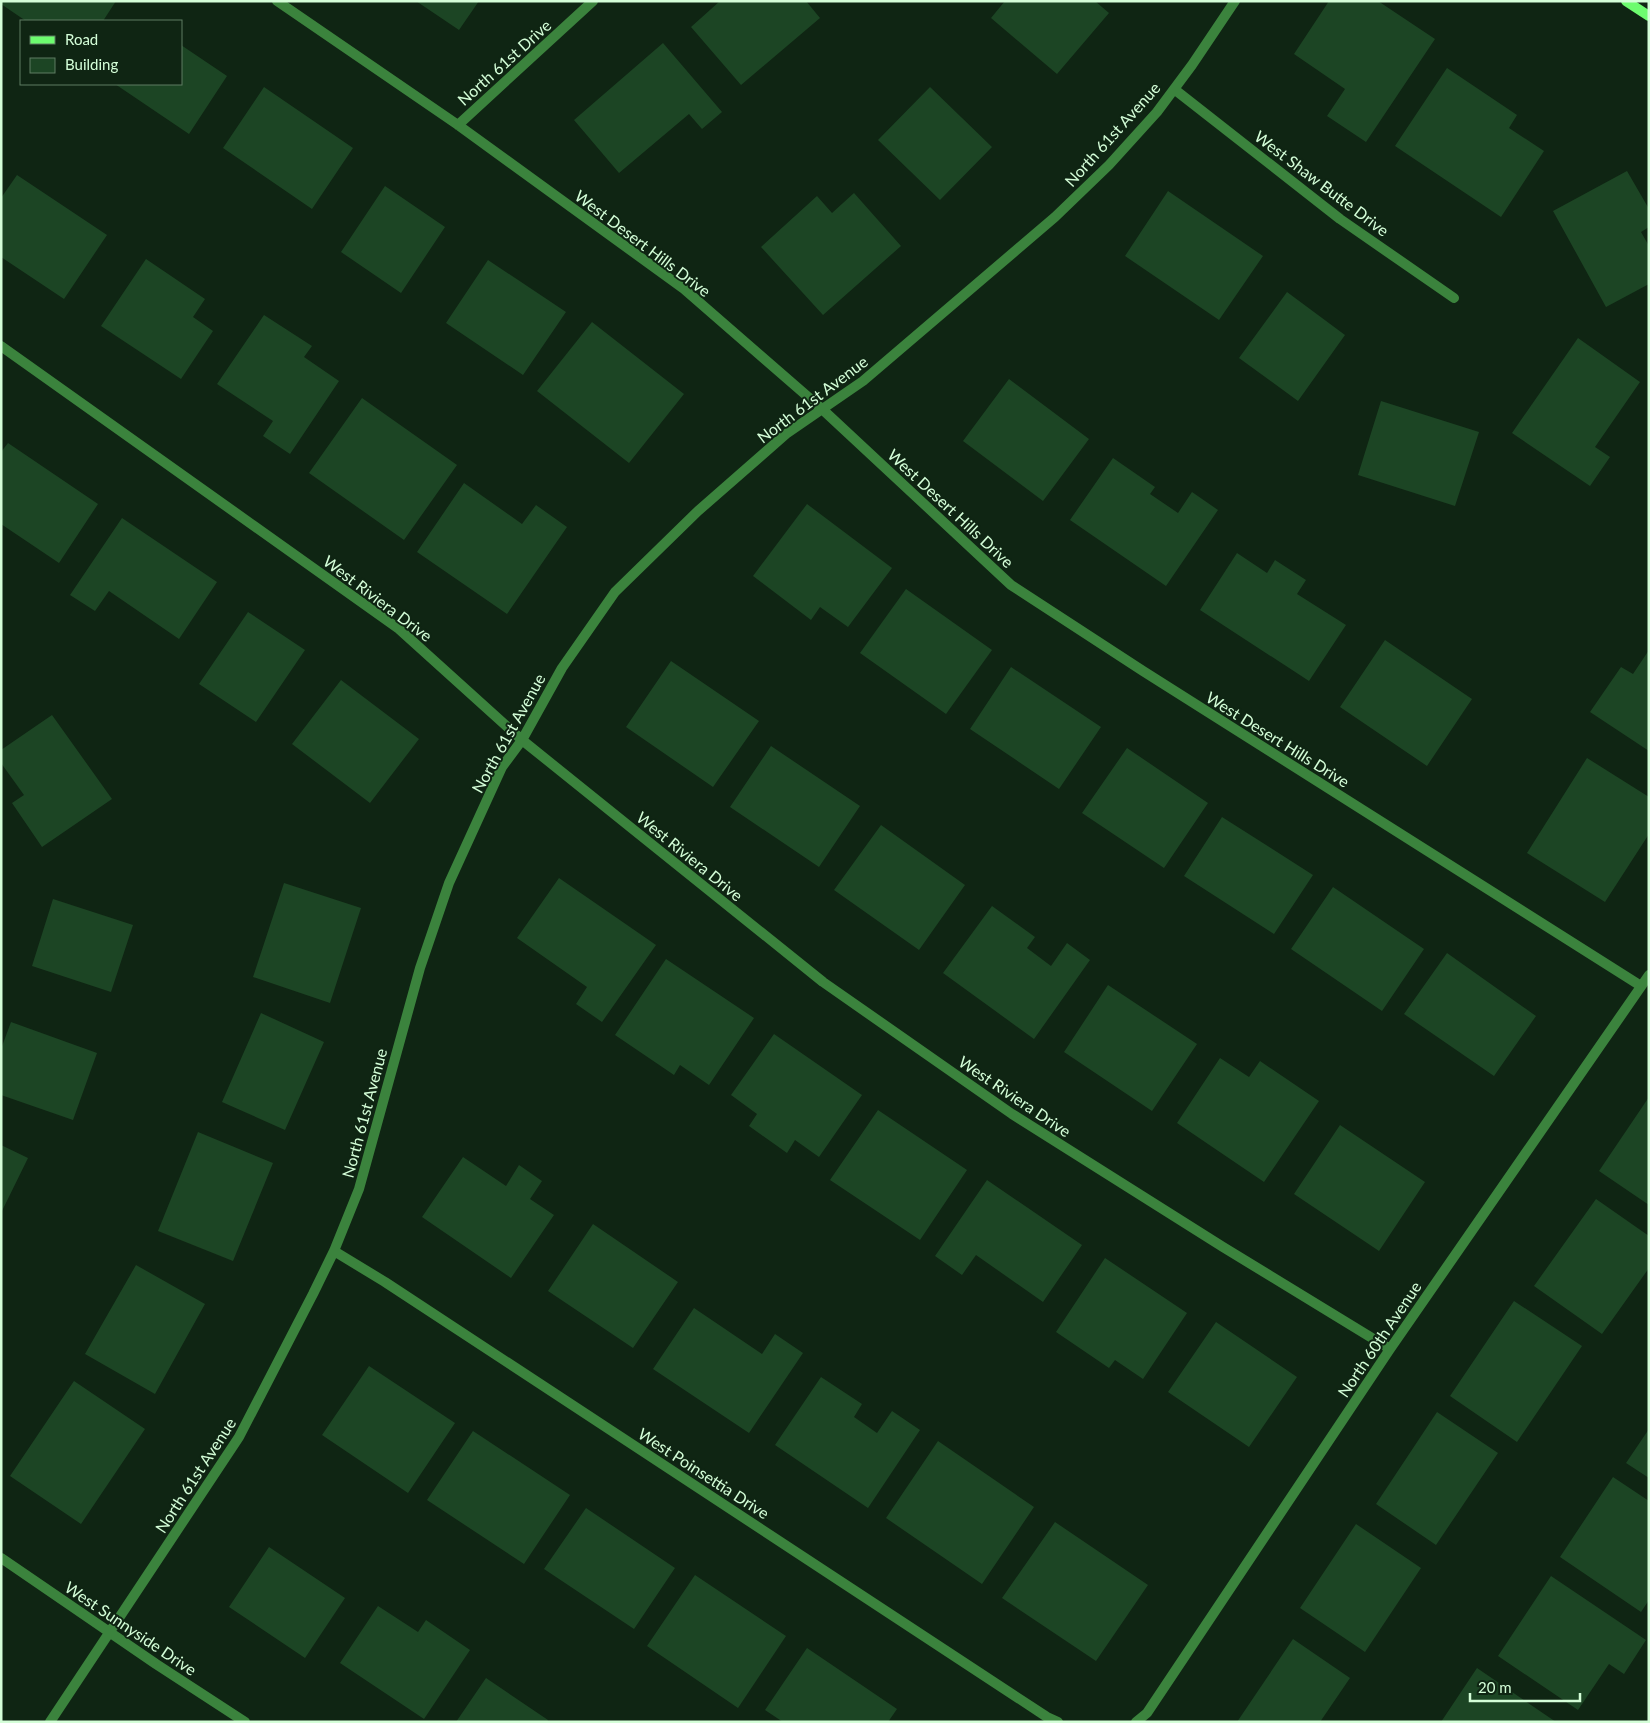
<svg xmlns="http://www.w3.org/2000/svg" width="1650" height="1723" viewBox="0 0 1650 1723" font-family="Lato,sans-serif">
	<rect width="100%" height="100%" fill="#0f2513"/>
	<!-- building -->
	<path fill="#1c4524" d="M1 1H116L103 21H26L1 4Z
		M416 1H479L459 30Z
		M720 1H806L820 18 741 85 691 27Z
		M1005 1H1095L1109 13 1057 74 991 18Z
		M1329 1H1378L1435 39 1366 142 1327 116 1345 89 1294 54Z
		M663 43 722 112 702 129 689 114 619 173 574 120Z
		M181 45 227 76 189 134 115 84H181Z
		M1447 68 1517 115 1509 128 1544 151 1501 217 1395 146Z
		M264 87 353 148 312 209 223 148Z
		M930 87 992 147 940 200 878 140Z
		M1627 171 1649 209V227L1641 232 1649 246V284L1606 307 1553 211Z
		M17 175 107 235 64 299 1 257V198Z
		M385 186 445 227 401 293 341 252Z
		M1168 191 1263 256 1219 320 1125 256Z
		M854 193 901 246 823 315 761 247 817 196 832 213Z
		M146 259 205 299 193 317 213 331 181 379 101 326Z
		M488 260 566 312 523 375 446 323Z
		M1287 292 1345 335 1298 401 1239 358Z
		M264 315 312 346 304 357 339 381 290 454 263 436 273 421 217 384Z
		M592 322 684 394 629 463 537 391Z
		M1578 338 1640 382 1595 447 1610 457 1590 486 1512 433Z
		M1009 379 1089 439 1043 501 963 441Z
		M362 398 457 465 404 540 309 473Z
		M1381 401 1479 432 1455 506 1358 475Z
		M8 443 98 504 59 563 1 524V452Z
		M1113 458 1155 487 1150 494 1178 513 1192 492 1218 510 1166 586 1070 520Z
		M464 483 522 524 536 505 567 527 507 614 417 552Z
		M807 504 892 568 848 627 820 607 811 620 753 576Z
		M122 518 217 582 179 639 109 591 95 611 70 595Z
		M1237 553 1267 573 1275 560 1306 580 1297 594 1346 625 1309 681 1200 610Z
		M906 589 992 650 946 714 860 653Z
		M248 612 305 650 256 722 199 684Z
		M1385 640 1472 699 1427 766 1340 707Z
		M1649 650V751L1590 712 1621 667 1633 674Z
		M671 661 759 721 713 787 626 727Z
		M1011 667 1101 727 1059 789 970 729Z
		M341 680 419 739 370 803 292 744Z
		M52 715 112 799 42 847 12 803 24 795 1 763V750Z
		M771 746 860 806 819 867 730 807Z
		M1127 748 1208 803 1164 868 1082 813Z
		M1587 758 1649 797V834L1605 902 1527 853Z
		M1222 817 1313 875 1274 934 1184 876Z
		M881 825 965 885 919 950 834 890Z
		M559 878 656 945 602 1022 576 1004 587 987 517 938Z
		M284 883 361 908 330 1003 253 977Z
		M1333 887 1424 949 1382 1011 1291 949Z
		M53 899 133 925 111 992 32 966Z
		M992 906 1035 937 1027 948 1051 966 1067 943 1090 960 1034 1039 943 973Z
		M1447 953 1536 1016 1494 1076 1404 1014Z
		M666 959 754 1018 709 1085 680 1065 674 1075 615 1035Z
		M1108 985 1197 1044 1152 1111 1064 1052Z
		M261 1013 324 1042 285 1130 222 1102Z
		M11 1022 97 1053 73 1120 1 1095V1049Z
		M774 1034 862 1095 819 1157 795 1140 787 1153 749 1126 757 1114 731 1095Z
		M1220 1058 1249 1077 1260 1061 1319 1101 1264 1182 1177 1123Z
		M1649 1097V1205L1599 1171Z
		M878 1110 967 1170 920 1240 830 1180Z
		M1340 1125 1425 1182 1379 1251 1294 1194Z
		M198 1132 273 1163 233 1261 158 1231Z
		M1 1145 28 1158 1 1213Z
		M463 1157 506 1186 519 1165 542 1181 530 1199 554 1215 511 1278 422 1217Z
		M987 1180 1082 1245 1043 1302 976 1255 962 1275 935 1256Z
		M1596 1199 1649 1236V1268L1602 1334 1534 1286Z
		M593 1224 678 1282 633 1348 548 1291Z
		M1105 1258 1187 1313 1143 1379 1115 1360 1109 1368 1056 1332Z
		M136 1265 205 1304 155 1394 85 1354Z
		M1514 1301 1582 1346 1517 1442 1450 1396Z
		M694 1308 762 1354 775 1334 803 1353 749 1433 653 1369Z
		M1216 1322 1297 1377 1249 1447 1168 1392Z
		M369 1366 455 1423 408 1493 322 1435Z
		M821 1377 862 1404 854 1417 877 1433 892 1411 920 1430 868 1508 775 1445Z
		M74 1381 145 1429 81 1524 10 1476Z
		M1437 1412 1498 1453 1436 1545 1376 1504Z
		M1649 1429V1478L1626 1463Z
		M473 1431 570 1495 524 1564 427 1500Z
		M938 1441 1034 1507 982 1584 886 1518Z
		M1613 1477 1649 1501V1600L1641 1612 1560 1557Z
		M586 1508 675 1568 634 1629 544 1569Z
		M1055 1522 1148 1585 1096 1661 1002 1598Z
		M1356 1524 1421 1568 1365 1652 1300 1608Z
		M269 1547 345 1598 305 1658 229 1607Z
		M695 1575 786 1636 738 1708 647 1646Z
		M1551 1576 1646 1640 1624 1674 1609 1664 1578 1710 1498 1656Z
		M378 1606 418 1632 426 1620 470 1650 424 1719 340 1663Z
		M1293 1639 1350 1678 1320 1722H1237Z
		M807 1648 897 1709 888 1722H783L765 1710Z
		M1477 1668 1556 1722H1441Z
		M486 1678 548 1720 547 1722H456Z"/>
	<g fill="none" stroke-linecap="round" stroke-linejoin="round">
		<!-- street -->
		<path stroke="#3b833d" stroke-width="10" d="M277 1 458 125 684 289 822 409 1011 585 1143 671 1641 986
			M1174 89 1340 219 1454 298
			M458 125 593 1
			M1 346 399 629 522 740 823 982 1012 1114 1223 1247 1390 1349
			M334 1251 385 1282 1047 1717 1058 1722
			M1 1558 156 1664 245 1722
			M50 1722 239 1437 313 1294 334 1251 359 1189 420 968 449 883 502 767 522 740 562 668 615 592 698 511 786 434 863 381 1055 217 1109 165 1157 112 1192 65 1235 1
			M1136 1722 1147 1713 1390 1349 1649 975"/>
		<!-- secondary -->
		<path stroke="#6dfc6f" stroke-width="10" d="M1626 1 1649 16"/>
	</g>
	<g text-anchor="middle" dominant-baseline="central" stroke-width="4" stroke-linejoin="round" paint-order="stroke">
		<!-- street labels -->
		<g font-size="16" fill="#d4fed8" stroke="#0f2513">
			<text transform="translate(504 62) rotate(-42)">North 61st Drive</text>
			<text transform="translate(1112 134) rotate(-48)">North 61st Avenue</text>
			<text transform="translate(1322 183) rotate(37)">West Shaw Butte Drive</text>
			<text transform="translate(643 243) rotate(37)">West Desert Hills Drive</text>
			<text transform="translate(812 399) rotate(-37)">North 61st Avenue</text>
			<text transform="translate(951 508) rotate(43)">West Desert Hills Drive</text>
			<text transform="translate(378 598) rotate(37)">West Riviera Drive</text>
			<text transform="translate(508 733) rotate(-61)">North 61st Avenue</text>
			<text transform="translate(1278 739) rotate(32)">West Desert Hills Drive</text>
			<text transform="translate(690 856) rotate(39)">West Riviera Drive</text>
			<text transform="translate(1015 1096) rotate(34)">West Riviera Drive</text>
			<text transform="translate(364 1113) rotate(-75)">North 61st Avenue</text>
			<text transform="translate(1379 1339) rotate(-56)">North 60th Avenue</text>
			<text transform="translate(704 1473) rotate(33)">West Poinsettia Drive</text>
			<text transform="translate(195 1475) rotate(-57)">North 61st Avenue</text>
			<text transform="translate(131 1628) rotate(34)">West Sunnyside Drive</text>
		</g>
	</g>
	<!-- border -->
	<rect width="1650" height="1723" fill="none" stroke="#d4fed8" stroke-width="5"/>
	<!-- legend -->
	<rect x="20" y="20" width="162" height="65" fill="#0f2513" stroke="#5e7c62"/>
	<rect x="30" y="36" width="25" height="8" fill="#6dfc6f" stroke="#5e7c62"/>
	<text x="65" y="45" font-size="15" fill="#d4fed8">Road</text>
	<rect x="30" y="58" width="25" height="15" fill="#1c4524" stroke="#5e7c62"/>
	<text x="65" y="70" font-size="15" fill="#d4fed8">Building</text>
	<!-- scale -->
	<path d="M1470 1693v8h110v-8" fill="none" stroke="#d4fed8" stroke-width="2.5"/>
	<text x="1478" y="1693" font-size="15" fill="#d4fed8" stroke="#0f2513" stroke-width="4" paint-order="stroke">20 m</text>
</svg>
